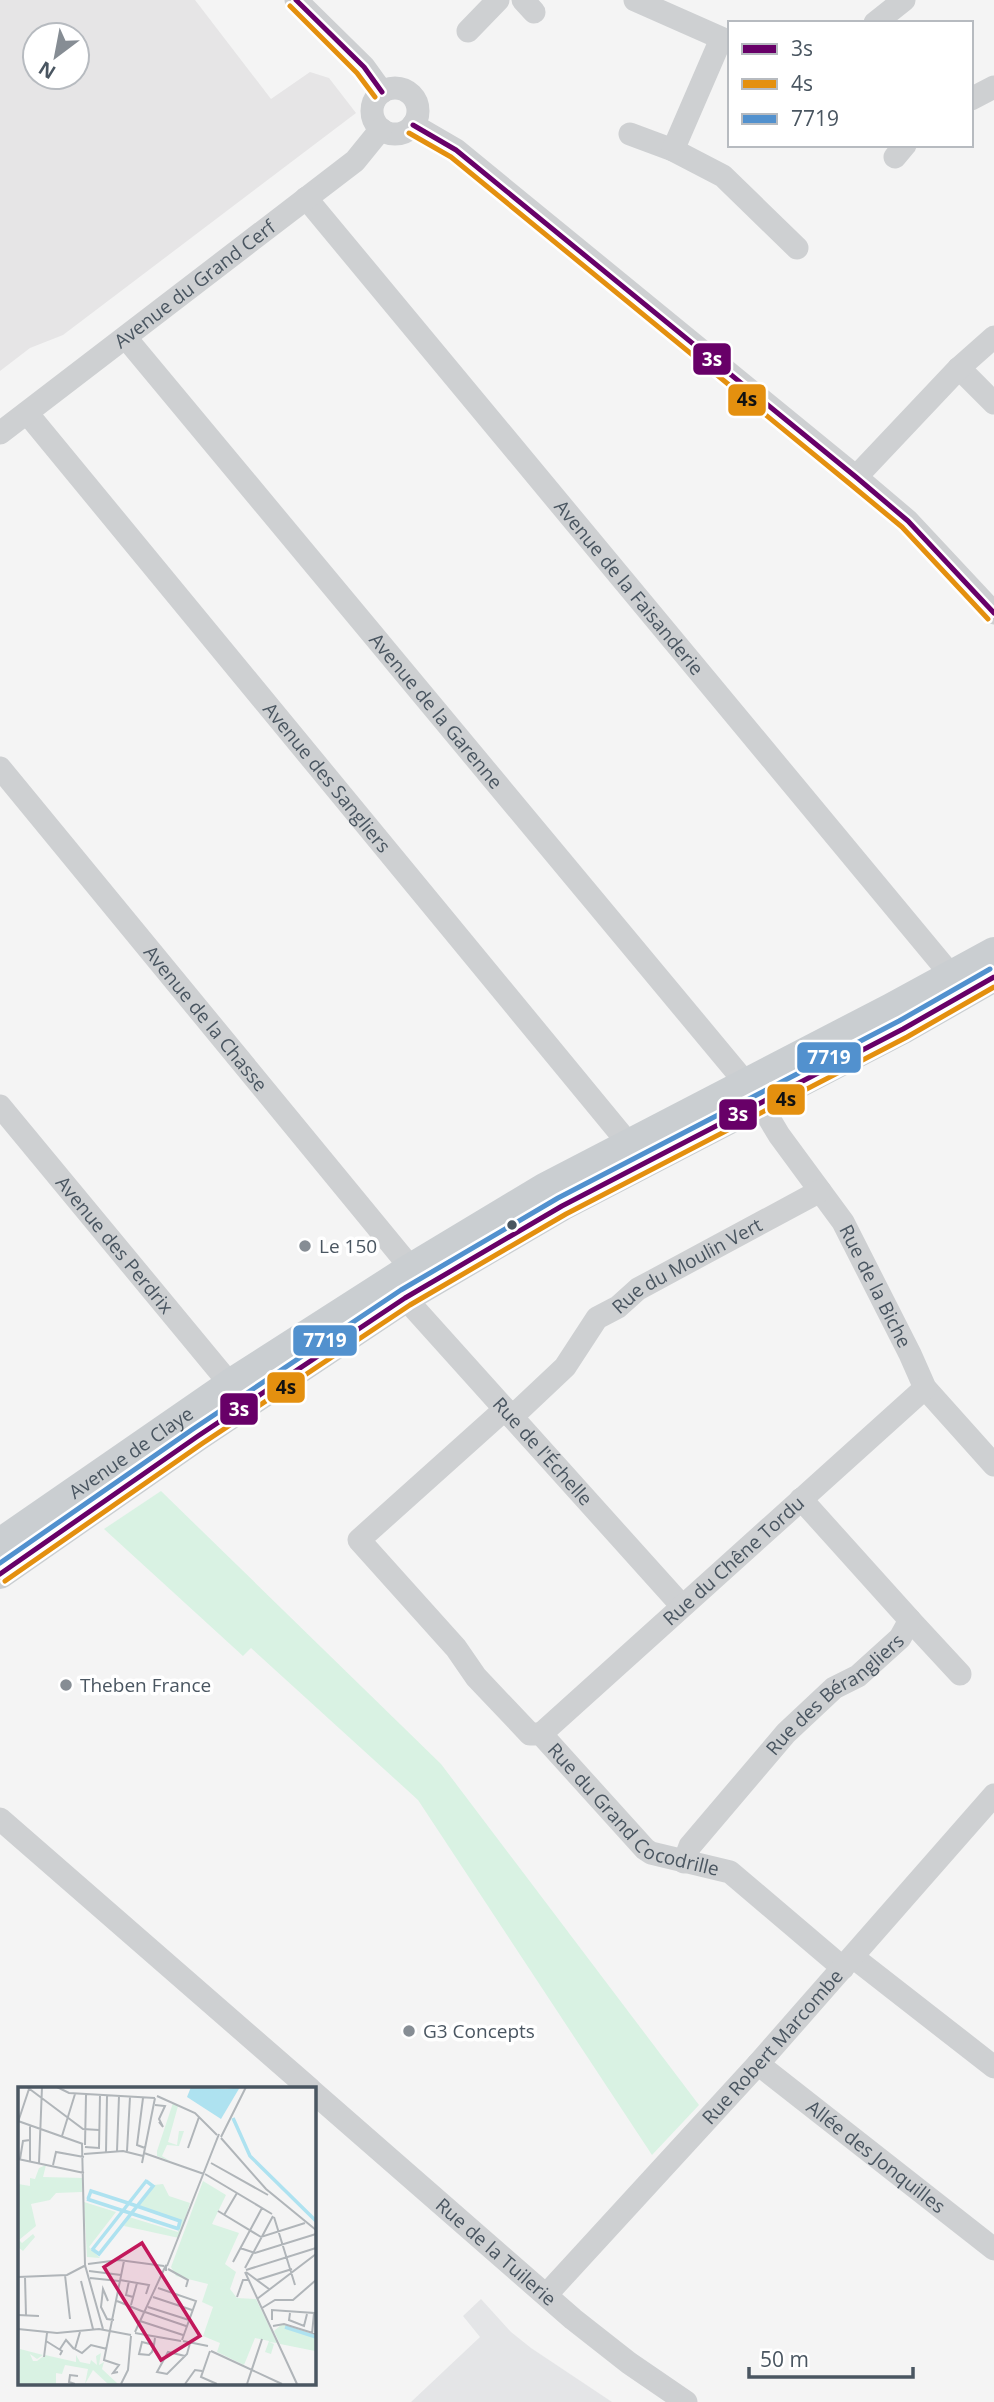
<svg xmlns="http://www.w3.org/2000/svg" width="994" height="2402" viewBox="0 0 994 2402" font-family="'Open Sans',sans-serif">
	<rect width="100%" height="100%" fill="#f4f4f4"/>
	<!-- education -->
	<path fill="#e6e5e6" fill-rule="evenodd" d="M0 0H195L271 99 310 72 329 78 356 113 63 335 30 348 0 371ZM35 35H77V77H35Z"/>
	<!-- airport -->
	<path fill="#e4e5e7" d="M481 2299 511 2332 531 2348 612 2402H411L480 2337 463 2316Z"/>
	<!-- green -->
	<path fill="#d9f2e3" d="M161 1491 441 1764 699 2105 652 2155 418 1800 251 1648 243 1656 104 1529Z"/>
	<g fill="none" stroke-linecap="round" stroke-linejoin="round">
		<!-- minor -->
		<g stroke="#ced0d2" stroke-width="23">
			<path d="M296 0 364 67 382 92"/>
			<path d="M523 0 534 12"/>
			<path d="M635 0 730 42"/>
			<path d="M875 23 904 0"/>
			<path d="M468 31 498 0"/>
			<circle cx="395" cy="111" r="23"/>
			<path d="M971 99 994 87"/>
			<path d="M413 125 456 150 856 477 908 521 994 613"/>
			<path d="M630 134 673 150 723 176 797 248"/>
			<path d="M673 150 721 39"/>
			<path d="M895 157 905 145"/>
			<path id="s1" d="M306 198 951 975"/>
			<path id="s2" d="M126 338 745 1082"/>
			<path d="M959 368 994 403"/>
			<path id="s3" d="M27 413 629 1144"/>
			<path id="s4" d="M0 433 355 161 381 129"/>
			<path d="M856 477 959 368 994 337"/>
			<path id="s5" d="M0 768 411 1268"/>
			<path id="s6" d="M760 1103 779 1135 843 1222 910 1354 925 1388 994 1465"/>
			<path id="s7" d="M0 1106 230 1384"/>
			<path id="s8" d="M405 1298 682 1606"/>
			<path id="s9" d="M505 1409 359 1540 456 1648 476 1677 530 1734H541L645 1849 651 1853 730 1872 843 1968"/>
			<path id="s10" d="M512 1417 565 1367 597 1318 618 1307 638 1289 820 1191"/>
			<path d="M910 1620 960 1674"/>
			<path id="s11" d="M541 1734 925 1388"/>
			<path d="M0 1819 310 2089"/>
			<path id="s12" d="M684 1862 690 1846 786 1733 834 1688 858 1676 900 1638 910 1620 801 1499"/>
			<path d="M853 1957 994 2067"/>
			<path id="s13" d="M758 2064 994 2249"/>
			<path id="s14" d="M313 2092 573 2319 629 2363 686 2402"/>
			<path id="s15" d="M546 2295 758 2064 994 1795"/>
		</g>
		<!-- major -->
		<g stroke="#caced1" stroke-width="30">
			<path id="s16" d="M0 1543 230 1384 411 1268 544 1188 891 1008 994 952"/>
			<path d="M0 1574 198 1436 405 1298 562 1206 903 1029 994 977"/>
		</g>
		<!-- bus-1 casing -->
		<g stroke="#fff" stroke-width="10">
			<path id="bus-1" d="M296 0 364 67 382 92
				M413 125 456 150 856 477 908 521 994 613
				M0 1574 198 1436 405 1298 562 1206 903 1029 994 977"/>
		</g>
		<!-- bus-2 casing -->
		<g stroke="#fff" stroke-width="10">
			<path id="bus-2" d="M290 6 357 73 375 97
				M409 133 451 157 850 484 902 527 988 619
				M5 1581 203 1443 410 1305 566 1214 907 1037 994 987"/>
		</g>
		<!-- bus-3 casing -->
		<g stroke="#fff" stroke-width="10">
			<path id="bus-3" d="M0 1563 193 1429 401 1290 558 1198 899 1021 990 969"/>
		</g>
		<!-- bus-1 -->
		<use href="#bus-1" stroke="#680068" stroke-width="5"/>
		<!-- bus-2 -->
		<use href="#bus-2" stroke="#e4900f" stroke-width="5"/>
		<!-- bus-3 -->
		<use href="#bus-3" stroke="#5291ce" stroke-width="5"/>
	</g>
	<!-- markers -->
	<circle fill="#4a5661" stroke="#fff" stroke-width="2.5" cx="512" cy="1225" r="6"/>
	<g fill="#868d94" stroke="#fff" stroke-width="2.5">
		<circle cx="305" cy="1246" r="7"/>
		<circle cx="66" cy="1685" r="7"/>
		<circle cx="409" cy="2031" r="7"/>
	</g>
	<g text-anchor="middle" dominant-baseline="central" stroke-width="7" stroke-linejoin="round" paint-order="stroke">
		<!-- street labels -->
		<g font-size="19" fill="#4a5661" stroke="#fff">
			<text stroke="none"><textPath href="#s4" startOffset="245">Avenue du Grand Cerf</textPath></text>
			<text stroke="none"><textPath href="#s1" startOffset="506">Avenue de la Faisanderie</textPath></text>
			<text stroke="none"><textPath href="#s2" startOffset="485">Avenue de la Garenne</textPath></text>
			<text stroke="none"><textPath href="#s3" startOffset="472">Avenue des Sangliers</textPath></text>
			<text stroke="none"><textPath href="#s5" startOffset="324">Avenue de la Chasse</textPath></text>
			<text stroke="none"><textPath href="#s7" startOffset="180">Avenue des Perdrix</textPath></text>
			<text stroke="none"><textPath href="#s10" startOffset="236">Rue du Moulin Vert</textPath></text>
			<text stroke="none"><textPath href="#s6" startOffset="217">Rue de la Biche</textPath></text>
			<text stroke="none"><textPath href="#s16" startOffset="159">Avenue de Claye</textPath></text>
			<text stroke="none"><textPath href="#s8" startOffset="206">Rue de l'Échelle</textPath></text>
			<text stroke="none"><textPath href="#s11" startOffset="259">Rue du Chêne Tordu</textPath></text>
			<text stroke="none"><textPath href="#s12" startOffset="228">Rue des Bérangliers</textPath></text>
			<text stroke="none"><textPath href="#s9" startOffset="590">Rue du Grand Cocodrille</textPath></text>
			<text stroke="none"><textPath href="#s15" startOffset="336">Rue Robert Marcombe</textPath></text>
			<text stroke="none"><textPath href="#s13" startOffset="150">Allée des Jonquilles</textPath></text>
			<text stroke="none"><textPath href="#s14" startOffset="243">Rue de la Tuilerie</textPath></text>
		</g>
		<!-- poi labels -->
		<g font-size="19" fill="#4a5661" stroke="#fff" text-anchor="start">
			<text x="319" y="1246">Le 150</text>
			<text x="80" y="1685">Theben France</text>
			<text x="423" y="2031">G3 Concepts</text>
		</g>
	</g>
	<!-- overview -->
	<g transform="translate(18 2087)">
		<rect width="298" height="298" fill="#f4f4f4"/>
		<path d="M155 16 160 19 150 55 159 58 161 44H166L161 59 149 58 144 69 152 74 139 69V64ZM28 78 25 90 65 91 64 105 38 106 32 113 13 117 18 139 1 153 4 156 15 147 17 150 5 164 0 160V97L12 99V91L17 92 21 81ZM185 94 208 108 194 137 221 146 207 177 218 185 212 202 219 211 238 212 259 256 251 255 256 257 253 267 247 265 251 254 237 251 226 278 199 265 202 256 185 249 195 220 184 215 190 197 158 189 153 180ZM145 97 151 109 172 116 161 151 106 139 111 130 160 145 162 133 119 119 136 98ZM66 115 98 125 71 160 82 171 69 170ZM264 237 297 248V264L262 257 256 244ZM2 262 25 268 19 272 12 267 15 274H19L27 268 58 275V268L62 275 72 277 73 273 79 278 78 269 83 266 81 278 86 275 84 282 100 297H90L75 283 67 297 70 282 47 278 44 287 38 286V297H0Z" fill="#d9f2e3"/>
		<path d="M173 0 208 2 222 0 203 32 169 10Z" fill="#aee2f0"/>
		<path fill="none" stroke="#aee2f0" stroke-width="3.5" d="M215 31 232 69 298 134M69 112 161 142M70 112 73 104 110 116 162 134 160 142M74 162 81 167 135 99 128 94M74 163 129 93M267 240 298 250"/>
		<path fill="none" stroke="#b0b5b9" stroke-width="2" d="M9 0 65 42 81 43M39 0 51 6 137 11M139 9 177 26 199 48M125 11 119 58 127 61M137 18 147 19 141 32 145 40 141 35M0 34 65 57M0 35 11 2M44 49 57 7M203 50 228 0M203 51 248 102 298 143M64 57 67 178 85 242M67 58 68 8M67 60 81 61 82 8M170 61 181 30M99 64 101 9M109 64 112 10M88 65 89 9M126 66 186 87M66 67 105 64 125 69M0 72 66 86M2 72 5 54 12 53M12 74V38M21 76 24 0M124 76 137 11M193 76 250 108M35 78 38 65 66 70M187 87 254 127M200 124 243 150 287 136M206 128 219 106M256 130 277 198M222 161 237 166 298 147M215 175 244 121M70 177 101 173 146 179M149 179 201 47M227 181 255 129M150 182 170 193 168 200M228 183 298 161M71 184 103 188M227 185 279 297M228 185 251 202M47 188 52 232M0 190 49 188 68 178M7 190 8 228M72 191 101 194M102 193 131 198 128 207M239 193 274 182M63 194 75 242M111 194 108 208 115 210M140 201 178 214 164 253M135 210 174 223M219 210 225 193H231M239 212 298 167M90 214 85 202 83 220 89 232 96 233M99 214 126 225M113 218 119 196M130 220 171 233M244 221 257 213H275L298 193M127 225 168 239M272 226 271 233 286 239 289 227M0 228 21 229M254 233V223L296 226 294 247M122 234 165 248M255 239 266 237 298 247M0 242 39 246 81 242 113 248M62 245 57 262 64 266 73 258 89 262M117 245 148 178V184M117 246 163 254M28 254 44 264 42 268M165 254 190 259M136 258 124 255 121 267 131 268 134 265 136 258 137 251M42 262 48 253 56 262M192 264 183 290 199 297M193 264 264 297M167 269 150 265 139 285 149 287 169 267 172 256M26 270 29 246M100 285 95 286 101 278 86 273 106 174M57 297 51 295 52 288 60 289M103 297 110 283 113 249M167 297 177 283 184 284M229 297 244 252"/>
		<path fill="#c2185b" fill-opacity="0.15" stroke="#c2185b" stroke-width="3.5" d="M124 156 182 249 143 273 86 180Z"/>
		<rect width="298" height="298" fill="none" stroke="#4a5661" stroke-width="3.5"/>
	</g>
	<g stroke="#fff" stroke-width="2.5">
		<rect x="692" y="342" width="40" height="34" rx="7" fill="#680068"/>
		<rect x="727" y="383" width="40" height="34" rx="7" fill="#e4900f"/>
		<rect x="796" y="1041" width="66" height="33" rx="7" fill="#5291ce"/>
		<rect x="766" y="1083" width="40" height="33" rx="7" fill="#e4900f"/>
		<rect x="718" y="1098" width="40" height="33" rx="7" fill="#680068"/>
		<rect x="292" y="1324" width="66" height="33" rx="7" fill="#5291ce"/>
		<rect x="266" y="1371" width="40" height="33" rx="7" fill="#e4900f"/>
		<rect x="219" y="1392" width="40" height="34" rx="7" fill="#680068"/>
	</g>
	<g font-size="19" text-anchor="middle" font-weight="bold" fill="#fff">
		<text x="712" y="366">3s</text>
		<text x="829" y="1064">7719</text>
		<text x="738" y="1121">3s</text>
		<text x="325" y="1347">7719</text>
		<text x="239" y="1416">3s</text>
	</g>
	<g font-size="19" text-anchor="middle" font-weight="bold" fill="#111">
		<text x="747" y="406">4s</text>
		<text x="786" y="1106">4s</text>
		<text x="286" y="1394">4s</text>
	</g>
	<!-- legend -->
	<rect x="728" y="21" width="245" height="126" fill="#ffffff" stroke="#b7bbc0" stroke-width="2"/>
	<rect x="742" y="44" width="35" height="10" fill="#680068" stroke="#b7bbc0" stroke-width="2"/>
	<text x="791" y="56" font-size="21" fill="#4a5661">3s</text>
	<rect x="742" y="79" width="35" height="10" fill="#e4900f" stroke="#b7bbc0" stroke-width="2"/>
	<text x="791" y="91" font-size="21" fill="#4a5661">4s</text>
	<rect x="742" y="114" width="35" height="10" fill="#5291ce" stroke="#b7bbc0" stroke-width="2"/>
	<text x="791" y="126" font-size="21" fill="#4a5661">7719</text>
	<!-- north arrow -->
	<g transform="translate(56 56) rotate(212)"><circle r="33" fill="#ffffff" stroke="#b7bbc0" stroke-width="2"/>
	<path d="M0-5L12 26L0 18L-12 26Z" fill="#868d94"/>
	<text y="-10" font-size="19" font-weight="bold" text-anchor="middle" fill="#4a5661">N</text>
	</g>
	<!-- scale -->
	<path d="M749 2367v10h164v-10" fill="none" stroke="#4a5661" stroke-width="3.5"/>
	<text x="760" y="2367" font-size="21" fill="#4a5661" stroke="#ffffff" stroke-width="5" paint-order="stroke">50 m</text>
</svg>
